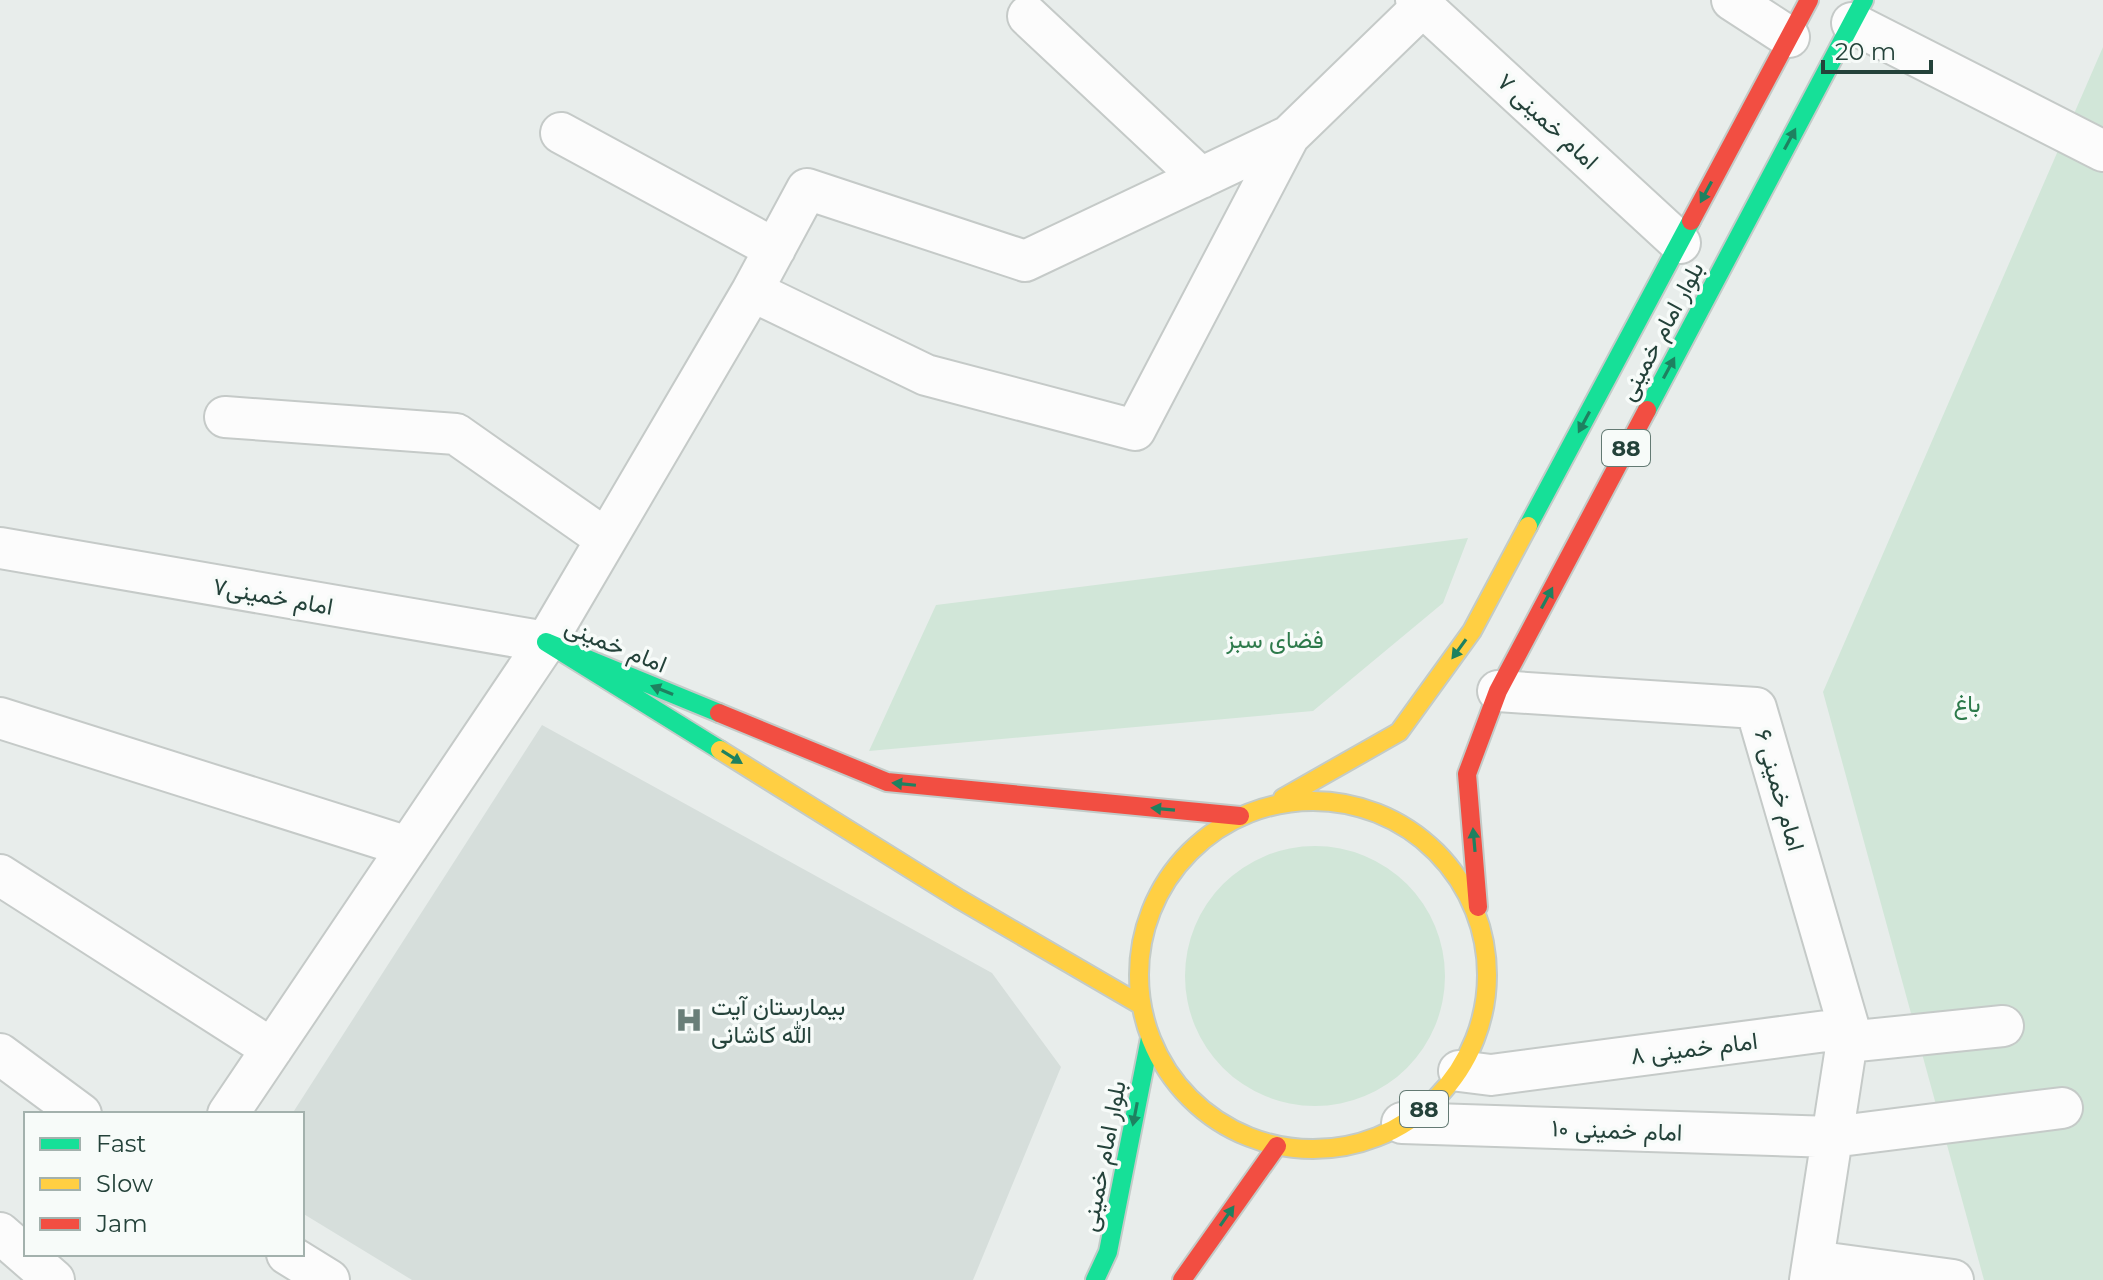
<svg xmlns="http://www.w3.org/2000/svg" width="2103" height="1280" viewBox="0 0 2103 1280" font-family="Montserrat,Vazirmatn,sans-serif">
	<rect width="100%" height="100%" fill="#e8edeb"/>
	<!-- built -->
	<path fill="#d6dedb" d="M542 725 992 973 1061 1067 973 1280H412L302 1213V1114H292Z"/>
	<!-- green -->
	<path fill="#d1e6d8" d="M2103 47V1280H1984L1823 692Z
		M1468 538 1443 603 1313 711 869 751 936 605Z
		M1185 976a130 130 0 1 1 260 0a130 130 0 1 1-260 0Z"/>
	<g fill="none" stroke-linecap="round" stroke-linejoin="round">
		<!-- street casing -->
		<g stroke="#c5cac8" stroke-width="44">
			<path id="street" d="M1416 0 1680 243
				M1732 0 1789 37
				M1028 16 1201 178
				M1852 23 2103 151
				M561 133 775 249
				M752 291 807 189 1025 261 1289 136
				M225 417 456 434 606 539
				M0 548 546 642
				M1498 691 1756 708 1849 1028
				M0 718 408 847
				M0 875 272 1049
				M1847 1042 2003 1026
				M0 1054 81 1114
				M1459 1071 1491 1075 1849 1028 1810 1280
				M228 1114 546 642 752 291 926 375 1135 430 1289 136 1423 6
				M1402 1123 1832 1137 2062 1108
				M0 1233 54 1280
				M287 1254 329 1280
				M1813 1261 1953 1280"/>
		</g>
		<!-- fast casing -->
		<g stroke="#c3cbc8" stroke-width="22">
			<path id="fast" d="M1647 410 1864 0
				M1528 526 1691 221
				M719 713 546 642 720 750
				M1095 1280 1108 1252 1150 1038"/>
		</g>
		<!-- slow casing -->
		<g stroke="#c3cbc8" stroke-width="22">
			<path id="slow" d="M720 750 959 899 1141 1005
				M1283 798 1399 732 1472 631 1528 526
				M1139 975a174 174 0 1 1 348 0a174 174 0 1 1-348 0Z"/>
		</g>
		<!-- jam casing -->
		<g stroke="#c3cbc8" stroke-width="22">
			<path id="jam" d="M1691 221 1809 0
				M719 713 887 782 1240 816
				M1478 907 1467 774 1498 691 1647 410
				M1182 1280 1277 1146"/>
		</g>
		<!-- street -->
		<use href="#street" stroke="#fcfcfc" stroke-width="40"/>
		<!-- fast -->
		<use href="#fast" stroke="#16e098" stroke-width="18"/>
		<!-- slow -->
		<use href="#slow" stroke="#ffcf43" stroke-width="18"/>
		<!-- jam -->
		<use href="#jam" stroke="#f24e42" stroke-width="18"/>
	</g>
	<!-- one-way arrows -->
	<defs><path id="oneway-solid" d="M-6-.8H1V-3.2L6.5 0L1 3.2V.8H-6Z" transform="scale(2)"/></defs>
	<g fill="#1e8160">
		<use href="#oneway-solid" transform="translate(1790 139) rotate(-62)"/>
		<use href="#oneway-solid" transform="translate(1706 192) rotate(118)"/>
		<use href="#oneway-solid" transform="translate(1669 368) rotate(-62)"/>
		<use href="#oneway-solid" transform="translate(1584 422) rotate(118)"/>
		<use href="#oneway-solid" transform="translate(1547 598) rotate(-62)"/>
		<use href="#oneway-solid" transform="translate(1459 649) rotate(126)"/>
		<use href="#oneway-solid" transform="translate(662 690) rotate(-158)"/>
		<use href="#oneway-solid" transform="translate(732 757) rotate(32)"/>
		<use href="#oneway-solid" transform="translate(904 784) rotate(-174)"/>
		<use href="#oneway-solid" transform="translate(1163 809) rotate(-175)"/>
		<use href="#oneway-solid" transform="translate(1474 840) rotate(-95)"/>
		<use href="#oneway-solid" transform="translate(1135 1114) rotate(101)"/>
		<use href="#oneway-solid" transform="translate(1227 1216) rotate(-55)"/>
	</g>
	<!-- icons -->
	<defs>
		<g id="hospital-bare" transform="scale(2.16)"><path d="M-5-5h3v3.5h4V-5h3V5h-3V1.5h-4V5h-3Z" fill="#697e78" stroke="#f7fbf9" stroke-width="2.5" paint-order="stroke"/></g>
	</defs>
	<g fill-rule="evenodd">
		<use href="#hospital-bare" x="689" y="1020"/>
	</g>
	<g text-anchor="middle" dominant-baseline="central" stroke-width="7" stroke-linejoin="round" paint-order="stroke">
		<!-- shield labels -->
		<g fill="#f7fbf9" stroke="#637a73" stroke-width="2">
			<rect x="1602" y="430" width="48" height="36" rx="6"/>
			<rect x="1400" y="1091" width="48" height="36" rx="6"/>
		</g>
		<g font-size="22" font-weight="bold" fill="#24423a">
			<text x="1626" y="448">88</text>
			<text x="1424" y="1109">88</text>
		</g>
		<!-- street labels -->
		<g font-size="24" fill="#24423a" stroke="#f7fbf9">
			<text transform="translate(1548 121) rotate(43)">امام خمینی ۷</text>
			<text transform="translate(1661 331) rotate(-62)">بلوار امام خمینی</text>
			<text transform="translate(273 596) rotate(10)">امام خمینی۷</text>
			<text transform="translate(616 645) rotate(22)">امام خمینی</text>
			<text transform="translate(1780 790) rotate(74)">امام خمینی ۶</text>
			<text transform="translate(1694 1048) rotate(-7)">امام خمینی ۸</text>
			<text transform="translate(1617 1130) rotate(2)">امام خمینی ۱۰</text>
			<text transform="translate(1103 1156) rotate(-79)">بلوار امام خمینی</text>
		</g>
		<!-- park labels -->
		<g font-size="24" fill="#2d7a4b" stroke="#f7fbf9">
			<text x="1275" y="639">فضای سبز</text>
			<text x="1967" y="703">باغ</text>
		</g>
		<!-- poi labels -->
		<g font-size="24" fill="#24423a" stroke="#f7fbf9" text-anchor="start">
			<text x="711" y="1006">بیمارستان آیت<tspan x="711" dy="28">الله کاشانی</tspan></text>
		</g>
	</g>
	<!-- legend -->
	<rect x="24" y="1112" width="280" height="144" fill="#f7fbf9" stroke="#a3b1ad" stroke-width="2"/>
	<rect x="40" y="1138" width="40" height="12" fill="#16e098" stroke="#a3b1ad" stroke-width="2"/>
	<text x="96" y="1152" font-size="24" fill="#24423a">Fast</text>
	<rect x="40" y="1178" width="40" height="12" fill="#ffcf43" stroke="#a3b1ad" stroke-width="2"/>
	<text x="96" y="1192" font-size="24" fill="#24423a">Slow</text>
	<rect x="40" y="1218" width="40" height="12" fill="#f24e42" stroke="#a3b1ad" stroke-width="2"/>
	<text x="96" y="1232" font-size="24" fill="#24423a">Jam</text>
	<!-- scale -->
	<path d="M1823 60v12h108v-12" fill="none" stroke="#24423a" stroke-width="4"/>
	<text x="1835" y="60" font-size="24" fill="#24423a" stroke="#f7fbf9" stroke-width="6" paint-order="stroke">20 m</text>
</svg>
